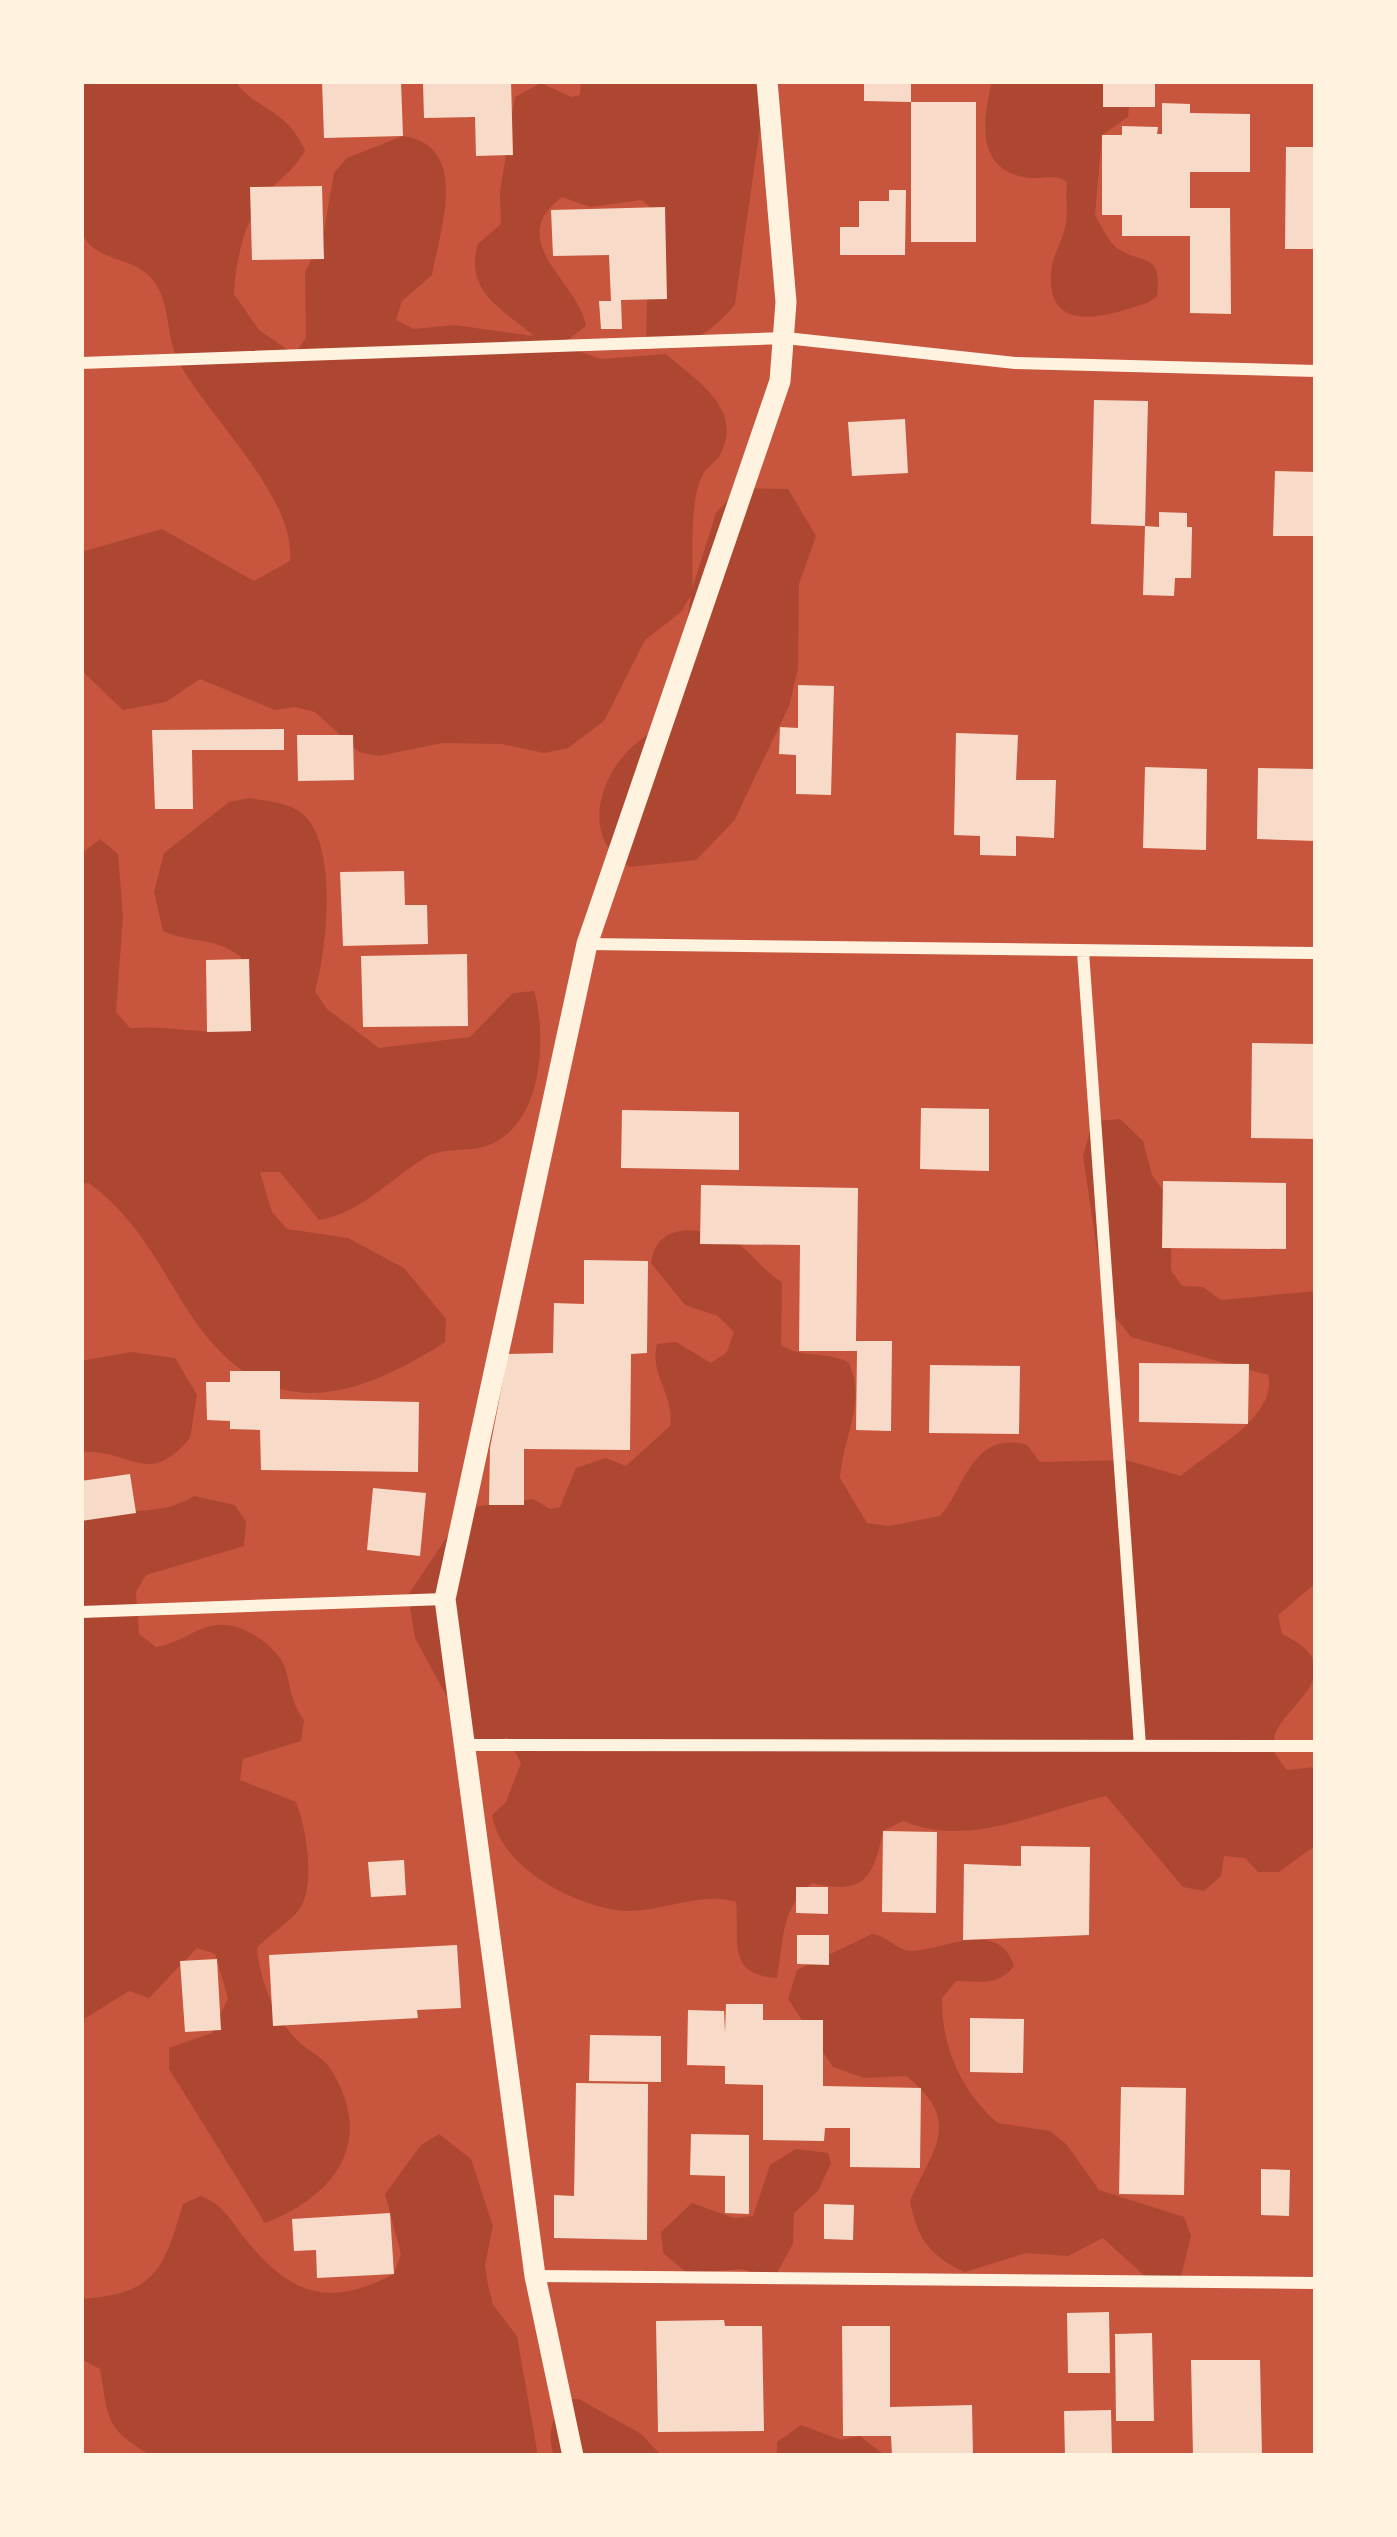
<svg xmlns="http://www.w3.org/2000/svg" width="1397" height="2537" viewBox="0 0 1397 2537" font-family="'IBM Plex Serif',serif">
	<rect width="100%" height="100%" fill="#c8553d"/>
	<!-- green -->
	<path fill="#ae4732" d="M81 81H235C259 113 284 106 305 150 295 170 281 177 267 193 245 217 235 263 234 294L259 330 294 354 306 338 305 272 323 237 334 173 347 158 403 136C471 146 440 230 432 275L402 301 396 320 414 329 454 325 534 336C506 311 463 293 478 244L501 224 500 192 515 97 541 83 571 97 580 95 581 81H755C771 96 767 116 759 134L735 304C716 330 682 352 650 348L646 338 650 207 642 200 590 207 562 197C502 241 580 283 586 326L561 345 601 359 666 354C696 380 743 408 721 453 717 462 707 466 703 474 688 504 694 556 692 589L716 513 739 488 788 489 816 536 799 584 798 669 789 706 734 821 696 860 630 867C585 843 595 788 625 754 634 743 651 734 659 723 683 690 685 633 691 595L681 612 645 640 604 721 568 748 544 753 502 744 442 743 379 756 359 752 315 712 295 707 275 710 200 679 166 702 123 710 81 670V552L162 529 254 581 290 561C296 497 209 418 180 364 164 335 172 303 152 279 132 254 90 264 81 228 73 195 81 119 81 81Z
		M992 81H1106L1111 97 1129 107 1128 117 1102 135 1095 215C1101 225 1108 242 1118 249 1144 265 1162 252 1157 296L1149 302C1111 315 1047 338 1051 273 1052 257 1061 244 1065 228 1069 214 1065 197 1067 182 1054 173 1045 179 1030 178 976 172 982 123 992 81Z
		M250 798C265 801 284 802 297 810 340 834 327 951 315 991L327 1009 379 1048 470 1037 513 993 534 991C548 1039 542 1128 486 1146 464 1153 443 1146 423 1159 388 1181 360 1213 319 1220L280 1172H260L272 1212 287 1229 348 1238 404 1268 446 1319 445 1342C347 1405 263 1424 190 1314 158 1264 138 1220 89 1183L81 1184V854L100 839 118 854 123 917 116 1012 130 1028C172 1025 209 1036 251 1031L241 957C215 936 191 944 163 931L154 892 164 853 229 802Z
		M1120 1119 1143 1141 1152 1175 1172 1203 1171 1270 1182 1286 1203 1287 1221 1300 1316 1291V1583L1278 1615 1282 1634C1355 1669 1287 1703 1275 1734 1273 1740 1275 1747 1275 1754L1287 1770 1316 1767V1845L1279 1872H1258L1245 1858 1224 1856 1221 1876 1204 1891 1183 1887 1106 1796C1040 1811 969 1849 903 1821L883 1831C873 1880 864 1895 812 1883 780 1909 784 1940 777 1978 725 1975 740 1939 736 1902 698 1890 657 1916 617 1910 569 1903 500 1866 492 1815L506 1802 521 1763 507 1737 499 1742 470 1739 415 1638 408 1595 455 1525 478 1506 533 1499 550 1509 560 1507 576 1468 606 1458 626 1466 670 1426C675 1395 649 1375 657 1344L676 1342 711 1363 727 1352 734 1332 718 1316 685 1305 651 1263C657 1221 698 1227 729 1239 748 1246 763 1272 782 1282L781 1345C799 1358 827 1351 848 1362 868 1399 842 1440 840 1478L867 1523 889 1526 940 1516C963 1493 971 1429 1027 1445L1040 1462 1126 1460 1181 1476C1210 1450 1278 1417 1268 1375L1131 1337 1105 1304 1083 1156 1091 1127 1098 1121Z
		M131 1352 175 1358 197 1395 190 1438C147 1489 133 1449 81 1452V1361Z
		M194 1496 235 1505 246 1522 244 1546 146 1575 136 1592 139 1634 156 1647C179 1644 196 1627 217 1625 240 1622 269 1641 281 1660 291 1675 287 1697 304 1720L301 1741 243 1759 240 1780 296 1802C306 1826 316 1884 300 1908 290 1923 269 1934 257 1948 260 1980 274 2018 298 2041 310 2053 322 2055 332 2071 375 2143 335 2196 265 2223L169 2069V2048L212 2033 228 1998 215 1954 197 1948 149 1998 129 1991 81 2021V1516C120 1507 159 1518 194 1496Z
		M872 1934C888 1936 898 1952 914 1951 947 1948 999 1919 1014 1966 998 1987 979 1981 956 1981L942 1998C941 2045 961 2092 998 2123L1050 2131 1067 2145 1099 2190 1184 2217 1191 2236 1181 2276 1148 2279 1103 2238 1068 2256 1026 2253 965 2272C931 2257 917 2239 910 2201 931 2151 965 2122 906 2076L864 2078 833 2067 788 1999 797 1970Z
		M439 2134 471 2159 493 2226 485 2265 488 2285 493 2305 517 2336 538 2456H152C104 2428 109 2420 100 2369L81 2359V2299C155 2294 163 2271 183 2204L201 2196C227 2207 230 2221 247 2241 293 2297 330 2307 394 2274L401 2254 385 2194 421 2145Z
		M796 2149 828 2153 831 2163 818 2191 794 2213 793 2244 773 2280 742 2269 687 2273 663 2253 661 2232 692 2203 734 2218 753 2216 770 2165Z
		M569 2399H579L641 2434 662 2456H554C546 2432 552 2416 569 2399Z
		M801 2425 841 2440 860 2436 886 2456H777V2442Z"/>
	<!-- building -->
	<path fill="#f7dbc8" d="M322 81H401L403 136 324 138Z
		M511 81 513 155 476 156 475 117 424 118 423 84Z
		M864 81H911V102L864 101Z
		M1103 81H1155V107H1103Z
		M911 102H976V242H911Z
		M1162 103 1190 104V113L1250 114V172H1190V208H1230L1231 314 1190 313V236H1122V215H1102V135H1122V126L1158 127 1157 134H1162Z
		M1286 147H1316V249H1285Z
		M322 186 324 259 252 260 250 187Z
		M889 190H906L905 255H840V227H859V201H889Z
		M665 207 667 299 621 300 622 329H601L599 301H611L609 255 553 256 551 210Z
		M1094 400 1148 401 1145 526 1091 524Z
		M905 419 908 473 852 476 848 422Z
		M1275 471 1316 472V536H1273Z
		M1159 512 1187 513V527H1192L1191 578H1175L1174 596 1143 595 1145 526 1159 527Z
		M798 685 834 686 831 795 796 794V755L779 754 780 727 798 728Z
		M284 729V750H192L193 809H155L152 730Z
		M956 733 1018 735 1016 780H1056L1054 838 1016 836V856L980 855V836L954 835Z
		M297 735H353L354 780 298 781Z
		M1145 767 1207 769 1206 850 1143 848Z
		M1258 768 1316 769V841L1257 839Z
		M404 871 405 905H427L428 944 343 946 340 872Z
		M467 954 468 1026 363 1027 361 956Z
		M249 959 251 1031 207 1032 206 960Z
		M1252 1043 1316 1044V1139L1251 1138Z
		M921 1108 989 1109V1171L920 1169Z
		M622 1110 739 1112V1170L621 1168Z
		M1163 1181 1286 1183V1249L1162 1248Z
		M701 1185 858 1188 856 1341H892L891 1431 856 1430 857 1351H799L800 1245 700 1244Z
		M584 1260 648 1261 647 1353 631 1354 630 1450 524 1449V1505H489L490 1448 508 1354 553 1353 554 1303 584 1304Z
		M1139 1363 1249 1364 1248 1424 1139 1422Z
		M930 1365 1020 1366 1019 1434 929 1433Z
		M230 1371H280V1399L419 1402 418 1472 261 1470 260 1430 230 1429V1421L207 1420 206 1382H230Z
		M130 1474 136 1513 81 1521V1481Z
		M373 1488 426 1493 420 1556 367 1550Z
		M883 1831 937 1832 936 1913 882 1912Z
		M1021 1846 1090 1847 1089 1935 963 1940 964 1864 1021 1866Z
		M404 1860 406 1895 371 1897 368 1862Z
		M796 1887H828V1914L796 1913Z
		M797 1935H829V1965L797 1964Z
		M457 1945 461 2008 417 2010 418 2018 273 2026 269 1955Z
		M217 1959 221 2030 185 2032 180 1961Z
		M726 2004H763V2020H823V2086L921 2088 920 2168 850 2167V2128H825L824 2141 763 2140V2085L725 2084V2066L687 2065 688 2010 724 2011 725 2033Z
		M970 2018 1024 2019 1023 2073 970 2072Z
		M590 2035 661 2036V2082L589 2081Z
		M576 2083 648 2084 647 2240 554 2238V2195L574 2196Z
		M1121 2087 1186 2088 1184 2195 1119 2194Z
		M691 2134 749 2135V2214L725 2213V2176L690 2175Z
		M1261 2169 1290 2170 1289 2216 1261 2215Z
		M824 2204 854 2205 853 2240 824 2239Z
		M390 2213 394 2274 317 2278 316 2250 294 2251 292 2219Z
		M1109 2312 1110 2373H1068L1067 2313Z
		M724 2320 725 2326H762L764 2431 658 2432 656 2321Z
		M842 2326H890V2407L972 2405 973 2456H892L891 2436H843Z
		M1152 2333 1154 2421H1116L1115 2334Z
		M1191 2360H1260L1262 2456H1193Z
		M1111 2410 1112 2456H1065L1064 2411Z"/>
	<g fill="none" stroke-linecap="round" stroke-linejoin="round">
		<!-- minor -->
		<path stroke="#fff3e0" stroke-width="12" d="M81 363 786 338 1015 363 1316 371
			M587 944 1316 953
			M1083 952 1140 1746
			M81 1612 445 1599
			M466 1745 1316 1746
			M535 2276 1316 2283"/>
		<!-- tertiary -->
		<path stroke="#fff3e0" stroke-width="21" d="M573 2456 535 2276 445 1599 587 944 780 381 786 302 767 81"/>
	</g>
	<!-- border -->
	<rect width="1397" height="2537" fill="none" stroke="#fff3e0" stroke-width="168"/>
</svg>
